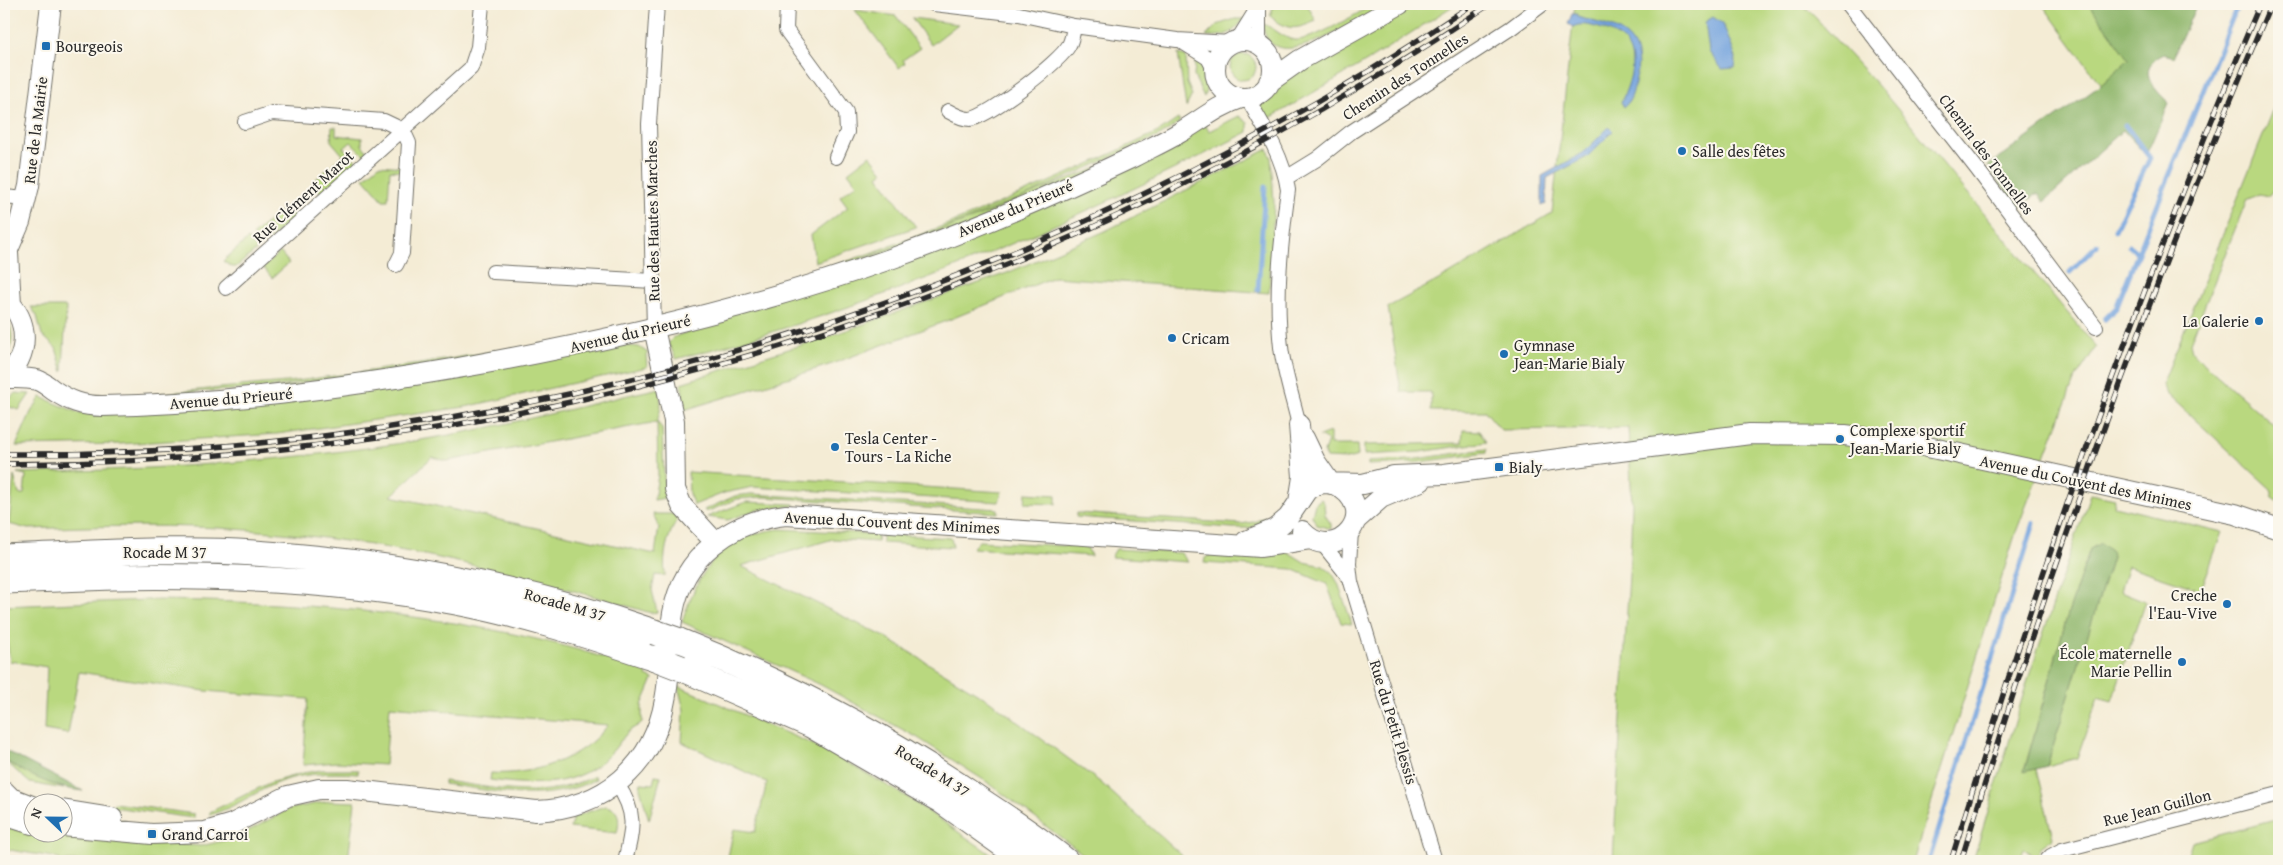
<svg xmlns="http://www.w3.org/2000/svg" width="2283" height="865" viewBox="0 0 2283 865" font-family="'Gentium Book Plus',serif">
	<rect width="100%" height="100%" fill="#fbf7ec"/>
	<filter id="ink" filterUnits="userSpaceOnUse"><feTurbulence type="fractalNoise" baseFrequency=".02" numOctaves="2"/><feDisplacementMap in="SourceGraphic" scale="10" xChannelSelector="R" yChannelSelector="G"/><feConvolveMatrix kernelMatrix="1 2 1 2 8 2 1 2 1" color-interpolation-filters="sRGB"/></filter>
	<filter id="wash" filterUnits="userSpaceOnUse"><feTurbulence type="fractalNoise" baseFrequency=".0096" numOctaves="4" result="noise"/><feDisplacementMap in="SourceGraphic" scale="20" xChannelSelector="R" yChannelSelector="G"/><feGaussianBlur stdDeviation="1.12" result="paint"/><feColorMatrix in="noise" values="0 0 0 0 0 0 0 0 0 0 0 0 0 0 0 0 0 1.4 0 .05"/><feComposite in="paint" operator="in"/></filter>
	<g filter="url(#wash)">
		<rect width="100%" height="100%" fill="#f4ecd5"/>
		<!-- green -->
		<path fill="#b9d87f" stroke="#728255" d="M1274 4H1307L1316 21C1295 30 1288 31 1270 16Z
			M1374 4H1385C1360 18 1268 83 1263 24 1274 27 1282 38 1294 40 1311 42 1358 13 1374 4Z
			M1417 4H1456L1367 61 1265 121 1260 103 1278 84Z
			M1575 4H1803L1880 88 2096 347 2074 381 2016 532 1913 861H1613L1631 539 1632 503 1628 428 1501 430 1485 411H1431V392H1401L1388 307 1446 276 1552 213Z
			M2042 4H2089L2130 59 2101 85Z
			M855 10 896 16 920 48 903 60 905 63 899 68Z
			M912 18 958 24 931 45Z
			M1235 19H1244C1233 34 1225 37 1206 36L1217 25Z
			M1178 54 1186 56 1187 83 1192 95 1186 107Z
			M1230 67a13 13 0 1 1 26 0a13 13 0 1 1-26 0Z
			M1196 55C1208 68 1210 81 1204 97L1194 76Z
			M2279 96V184L2268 196 2259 194 2247 199 2190 343 2192 351 2200 360 2279 430V502L2273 498 2271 489 2167 394 2162 385Z
			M1239 116 1248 123V132C1066 226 876 308 676 359L670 346H667C675 328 698 336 708 322L1205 125 1209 131Z
			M1178 119 1180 122 1161 135 988 213 812 277V273C932 234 1047 185 1160 131Z
			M332 127H336V135L362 138V145L368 152 364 155 351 142 344 148 357 162 321 193 312 183 343 155 331 141Z
			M1268 149 1271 158 1274 203 1269 293 1054 277 946 321 829 365 681 411 679 397 683 394 681 383 833 335 1007 273 1103 232Z
			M870 155 883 172 878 176 916 227 815 262 811 235 848 207 840 196 857 184 848 172Z
			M379 165 403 167V171L390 170 388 200H383L364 178Z
			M286 206 296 216 263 245 253 235Z
			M248 239 258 249 236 267H232L223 261Z
			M280 252 289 263 272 278 263 267Z
			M31 307H66L63 372 56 348 42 335 37 316Z
			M4 314C15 330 14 346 4 362Z
			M621 345 639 347 648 353 646 355 647 367 465 407 277 434 120 444 16 446 31 412 41 397 79 413Z
			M513 348V350L420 367 255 389 154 394 297 381 420 364Z
			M660 388 661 407 657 422 662 428 665 498 654 500 658 475 657 422 447 461 432 457 391 496 655 554 659 527 653 514H674L677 520C666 539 663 554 665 576L655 575 652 590 657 612 651 613C520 574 385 540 248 530 175 524 101 526 28 529L9 524 14 476 19 494H24L26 475 17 473C134 470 251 464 367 448 420 441 475 431 527 419 572 410 615 397 660 388Z
			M15 393 30 394 19 410 4 405Z
			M1463 430 1479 431 1486 442 1420 452 1364 455V445L1462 443Z
			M1330 432V445H1357L1358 456 1347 459 1326 458 1324 452 1328 441 1319 436Z
			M1486 449V453L1413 463 1368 465V462L1410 460Z
			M688 472 1002 492 999 502 753 487 724 493 694 505 689 494Z
			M1026 493 1056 495V504L1025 503Z
			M751 494 998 509V513L764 497 737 499 706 512 704 510 735 496Z
			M2090 494 2115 499 2114 506 2222 532 2201 590 2128 566 2120 591 2145 601 2112 701 2098 697 2077 758 2047 766 2112 557 2090 549 2067 617 2024 771 2036 769 2053 838 2042 846 2036 858 2023 848 2019 861H1973L2028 679Z
			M1321 499 1324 503 1325 515 1331 524V529L1317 525 1312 516 1315 504Z
			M746 502 794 504V506L756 510 728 520 707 517Z
			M1077 513 1241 524 1254 522 1265 517 1267 519 1250 528H1233L1076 517Z
			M779 529 878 534 877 542 833 539 741 566 883 636 990 701 1100 782 1188 861H1092L990 784 918 738 821 685 682 622C699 570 720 536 779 529Z
			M882 534 951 538 953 547 882 543Z
			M979 541 1087 547 1091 556 972 548Z
			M1116 549 1181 553 1188 562 1111 557Z
			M1288 552 1304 562 1323 566 1332 573 1338 583 1352 624 1341 623 1327 584 1292 569 1204 563 1205 558 1211 554 1255 557Z
			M148 600C284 601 424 611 557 644 588 652 618 662 647 672L646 676 653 679 642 705V722C638 727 631 728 627 733 621 740 616 748 610 754 578 788 533 786 490 780L491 773C532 776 582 759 608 725L390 706 385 765 337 762 303 765 308 699 205 691 79 672 68 734 44 730 47 667 10 661 4 622V606Z
			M678 686 814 745 841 759 907 797 1001 861H727L734 829 755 832 767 782 682 742 684 710Z
			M4 760 64 789 30 783Z
			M321 770H358V774C328 772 297 773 270 786 250 796 232 808 210 815V812L269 783 303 773Z
			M655 775 661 776 649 820 640 788 641 783 653 784Z
			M595 776 596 779C546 805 497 791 444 784V781C500 788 542 802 595 776Z
			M329 801 355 802 348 861H59V858L4 849V831L13 828 36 833 201 846 235 838 289 809Z
			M114 803 194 814V818L113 807Z
			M605 806C620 808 620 820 617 833L570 828 573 817Z
			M2279 819V861H2186L2192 842Z"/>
		<!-- forest -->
		<path fill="#92b86e" stroke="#5e724c" d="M2089 4H2197L2173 57 2164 54C2134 68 2153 88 2169 103L2146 155 2123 130 2044 202 2038 193 2019 208 1988 166 2101 85 2129 59Z
			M2101 543 2111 551 2112 557 2047 766 2024 772 2067 617 2090 549Z
			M4 750 83 791C53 788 29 775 4 760Z"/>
		<!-- water -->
		<path fill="#76a4de" stroke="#506884" d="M1572 14H1577V17C1614 27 1646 32 1636 79 1634 88 1632 101 1624 107L1621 102C1638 66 1639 38 1596 27 1588 25 1580 23 1573 27L1568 24Z
			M1713 17 1723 24 1736 58 1735 68 1722 69 1709 52 1705 22Z
			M1609 127 1613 131 1587 157 1547 178 1546 204 1542 206V176L1583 153Z"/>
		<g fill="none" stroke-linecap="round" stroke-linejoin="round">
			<!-- stream -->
			<path stroke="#76a4de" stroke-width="5" d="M2115 230 2150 158 2125 125
				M2129 246 2138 253
				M2070 272 2097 245
				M1258 290 1265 187
				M2105 319 2116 308 2238 4
				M1929 861 2034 523"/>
		</g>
	</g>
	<g filter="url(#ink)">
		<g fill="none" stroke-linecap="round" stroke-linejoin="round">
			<!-- street casing -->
			<g stroke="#716f66" stroke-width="16">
				<path id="street" d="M787 4 786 30 846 112 847 132 836 157
					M934 4 1019 14 1074 26 1177 40 1231 43
					M1848 4 1977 169 2096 327
					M1259 7V45
					M1237 41 1260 4
					M1184 43 1208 58 1215 71
					M1247 98C1263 125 1284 158 1288 190 1281 242 1275 294 1281 347 1284 373 1293 399 1299 425
					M948 111C955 115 963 119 970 119 987 118 1061 61 1069 45 1072 40 1073 32 1074 26
					M245 122 272 113 384 121 403 130 409 143 402 253 396 265
					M1286 178 1317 159 1351 132 1511 28 1543 4
					M4 197 26 199
					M493 272 653 281
					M226 288 471 68 478 47 482 4
					M654 328 649 124 657 4
					M1351 531 1349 564 1351 582 1435 861
					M1321 542 1349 577
					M617 784C637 813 633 829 625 861
					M2046 861 2051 856 2062 850 2279 794"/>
			</g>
			<!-- secondary casing -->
			<g stroke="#716f66" stroke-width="22">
				<path id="secondary" d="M1215 69a29 29 0 1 1 58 0a29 29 0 1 1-58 0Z
					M1269 82 1300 60 1400 4
					M8 253 11 305
					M4 259 20 222 29 186 51 4
					M4 298C31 319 30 357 4 379
					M654 328 674 421 675 489 682 506 715 542
					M4 378C15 378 27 377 37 380 43 382 48 386 53 390 69 401 83 406 102 406 221 404 340 388 458 368 605 342 752 308 893 258 974 229 1055 194 1133 157 1148 149 1164 142 1179 133 1200 121 1217 106 1241 98
					M1304 438 1315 461 1331 484
					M1299 502 1303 477 1299 425
					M1356 520 1381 498 1421 481
					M1302 531C1335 568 1386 510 1334 484
					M1246 541 1275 529 1288 518 1307 490 1315 485 1324 483 1363 484 1394 476 1444 474 1750 434 1845 435 1914 444 2235 514 2279 529
					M4 791 11 798 32 806
					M62 810 112 818
					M4 815 32 824
					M62 826 152 834 205 832 232 824 288 796 319 789H347L536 811C604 808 653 767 665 700 671 672 668 642 673 613 683 556 731 521 786 515L1261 547 1311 539"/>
			</g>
			<!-- highway casing -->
			<g stroke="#716f66" stroke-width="27">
				<path id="highway" d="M4 557C87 554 171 547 254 553 391 562 524 587 654 632
					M4 581C40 580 77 578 113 577 224 575 347 581 456 602 524 615 590 636 655 658
					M677 640C788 684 891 738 989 806 1015 823 1042 841 1066 861
					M681 668 811 725 942 801 1026 861"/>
			</g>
			<!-- street -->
			<use href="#street" stroke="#fff" stroke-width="14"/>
			<!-- secondary -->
			<use href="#secondary" stroke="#fff" stroke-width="20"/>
			<!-- highway -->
			<use href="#highway" stroke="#fff" stroke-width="25"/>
			<!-- rail casing -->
			<g stroke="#2b2b2b" stroke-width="5.5">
				<path id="rail" d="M4 454C522 459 1044 295 1473 4
					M4 464C536 464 1050 302 1490 4
					M1951 861C2039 570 2141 284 2260 4
					M1961 861C2049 570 2151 283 2271 4"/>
			</g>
			<!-- rail -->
			<use href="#rail" stroke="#fbf7ec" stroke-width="4" stroke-dasharray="11" stroke-linecap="butt"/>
			<!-- highway-bridge casing -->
			<g stroke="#716f66" stroke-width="27" stroke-linecap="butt">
				<path id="highway-bridge" d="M654 632 677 640
					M655 658 681 668"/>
			</g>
			<!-- highway-bridge -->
			<use href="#highway-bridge" stroke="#fff" stroke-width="25"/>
		</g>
	</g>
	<!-- markers -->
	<g fill="#1f6fb2" stroke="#fbf7ec" stroke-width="2">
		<rect x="41" y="41" width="10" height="10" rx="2.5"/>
		<circle cx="1682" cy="151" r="5"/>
		<circle cx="2259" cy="321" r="5"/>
		<circle cx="1172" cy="338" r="5"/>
		<circle cx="1504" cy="354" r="5"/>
		<circle cx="1840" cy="439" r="5"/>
		<circle cx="835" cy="447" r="5"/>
		<rect x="1494" y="462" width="10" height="10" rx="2.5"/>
		<circle cx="2227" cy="604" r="5"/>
		<circle cx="2182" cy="662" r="5"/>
		<rect x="147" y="829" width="10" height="10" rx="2.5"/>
	</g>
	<g text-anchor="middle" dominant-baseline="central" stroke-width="4" stroke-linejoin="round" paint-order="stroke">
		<!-- poi labels -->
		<g font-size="16" fill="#2b2b2b" stroke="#fbf7ec" text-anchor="start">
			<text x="56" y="46">Bourgeois</text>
			<text x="1692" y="151">Salle des fêtes</text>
			<text x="2249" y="321" text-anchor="end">La Galerie</text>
			<text x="1182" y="338">Cricam</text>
			<text x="1514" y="345">Gymnase<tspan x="1514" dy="18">Jean-Marie Bialy</tspan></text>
			<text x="1850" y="430">Complexe sportif<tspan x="1850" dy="18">Jean-Marie Bialy</tspan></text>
			<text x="845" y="438">Tesla Center -<tspan x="845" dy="18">Tours - La Riche</tspan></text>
			<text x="1509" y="467">Bialy</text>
			<text x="2217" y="595" text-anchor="end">Creche<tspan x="2217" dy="18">l'Eau-Vive</tspan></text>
			<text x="2172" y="653" text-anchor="end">École maternelle<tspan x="2172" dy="18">Marie Pellin</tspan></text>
			<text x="162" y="834">Grand Carroi</text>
		</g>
		<!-- street labels -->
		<g font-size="16" fill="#2b2b2b" stroke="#fbf7ec">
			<text transform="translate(1405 76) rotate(-33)">Chemin des Tonnelles</text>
			<text transform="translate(35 130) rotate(-83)">Rue de la Mairie</text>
			<text transform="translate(1987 154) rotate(53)">Chemin des Tonnelles</text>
			<text transform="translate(303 196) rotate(-42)">Rue Clément Marot</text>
			<text transform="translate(1015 208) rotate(-23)">Avenue du Prieuré</text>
			<text transform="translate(652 221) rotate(-91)">Rue des Hautes Marches</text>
			<text transform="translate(630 333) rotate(-13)">Avenue du Prieuré</text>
			<text transform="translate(231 398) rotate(-5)">Avenue du Prieuré</text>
			<text transform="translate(2086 482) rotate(12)">Avenue du Couvent des Minimes</text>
			<text transform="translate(892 522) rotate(3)">Avenue du Couvent des Minimes</text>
			<text x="165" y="552">Rocade M 37</text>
			<text transform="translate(565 604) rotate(16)">Rocade M 37</text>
			<text transform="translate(1394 722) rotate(73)">Rue du Petit Plessis</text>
			<text transform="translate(933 770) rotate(32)">Rocade M 37</text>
			<text transform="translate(2157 807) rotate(-14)">Rue Jean Guillon</text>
		</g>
	</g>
	<!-- margin -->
	<rect width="2283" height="865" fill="none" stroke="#fbf7ec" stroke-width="20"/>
	<!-- north arrow -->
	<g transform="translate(48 818) rotate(292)"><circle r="24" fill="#fbf7ec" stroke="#a8a59f"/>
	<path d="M0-4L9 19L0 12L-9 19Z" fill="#1f6fb2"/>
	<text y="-8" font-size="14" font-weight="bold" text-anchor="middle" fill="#2b2b2b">N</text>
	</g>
</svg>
